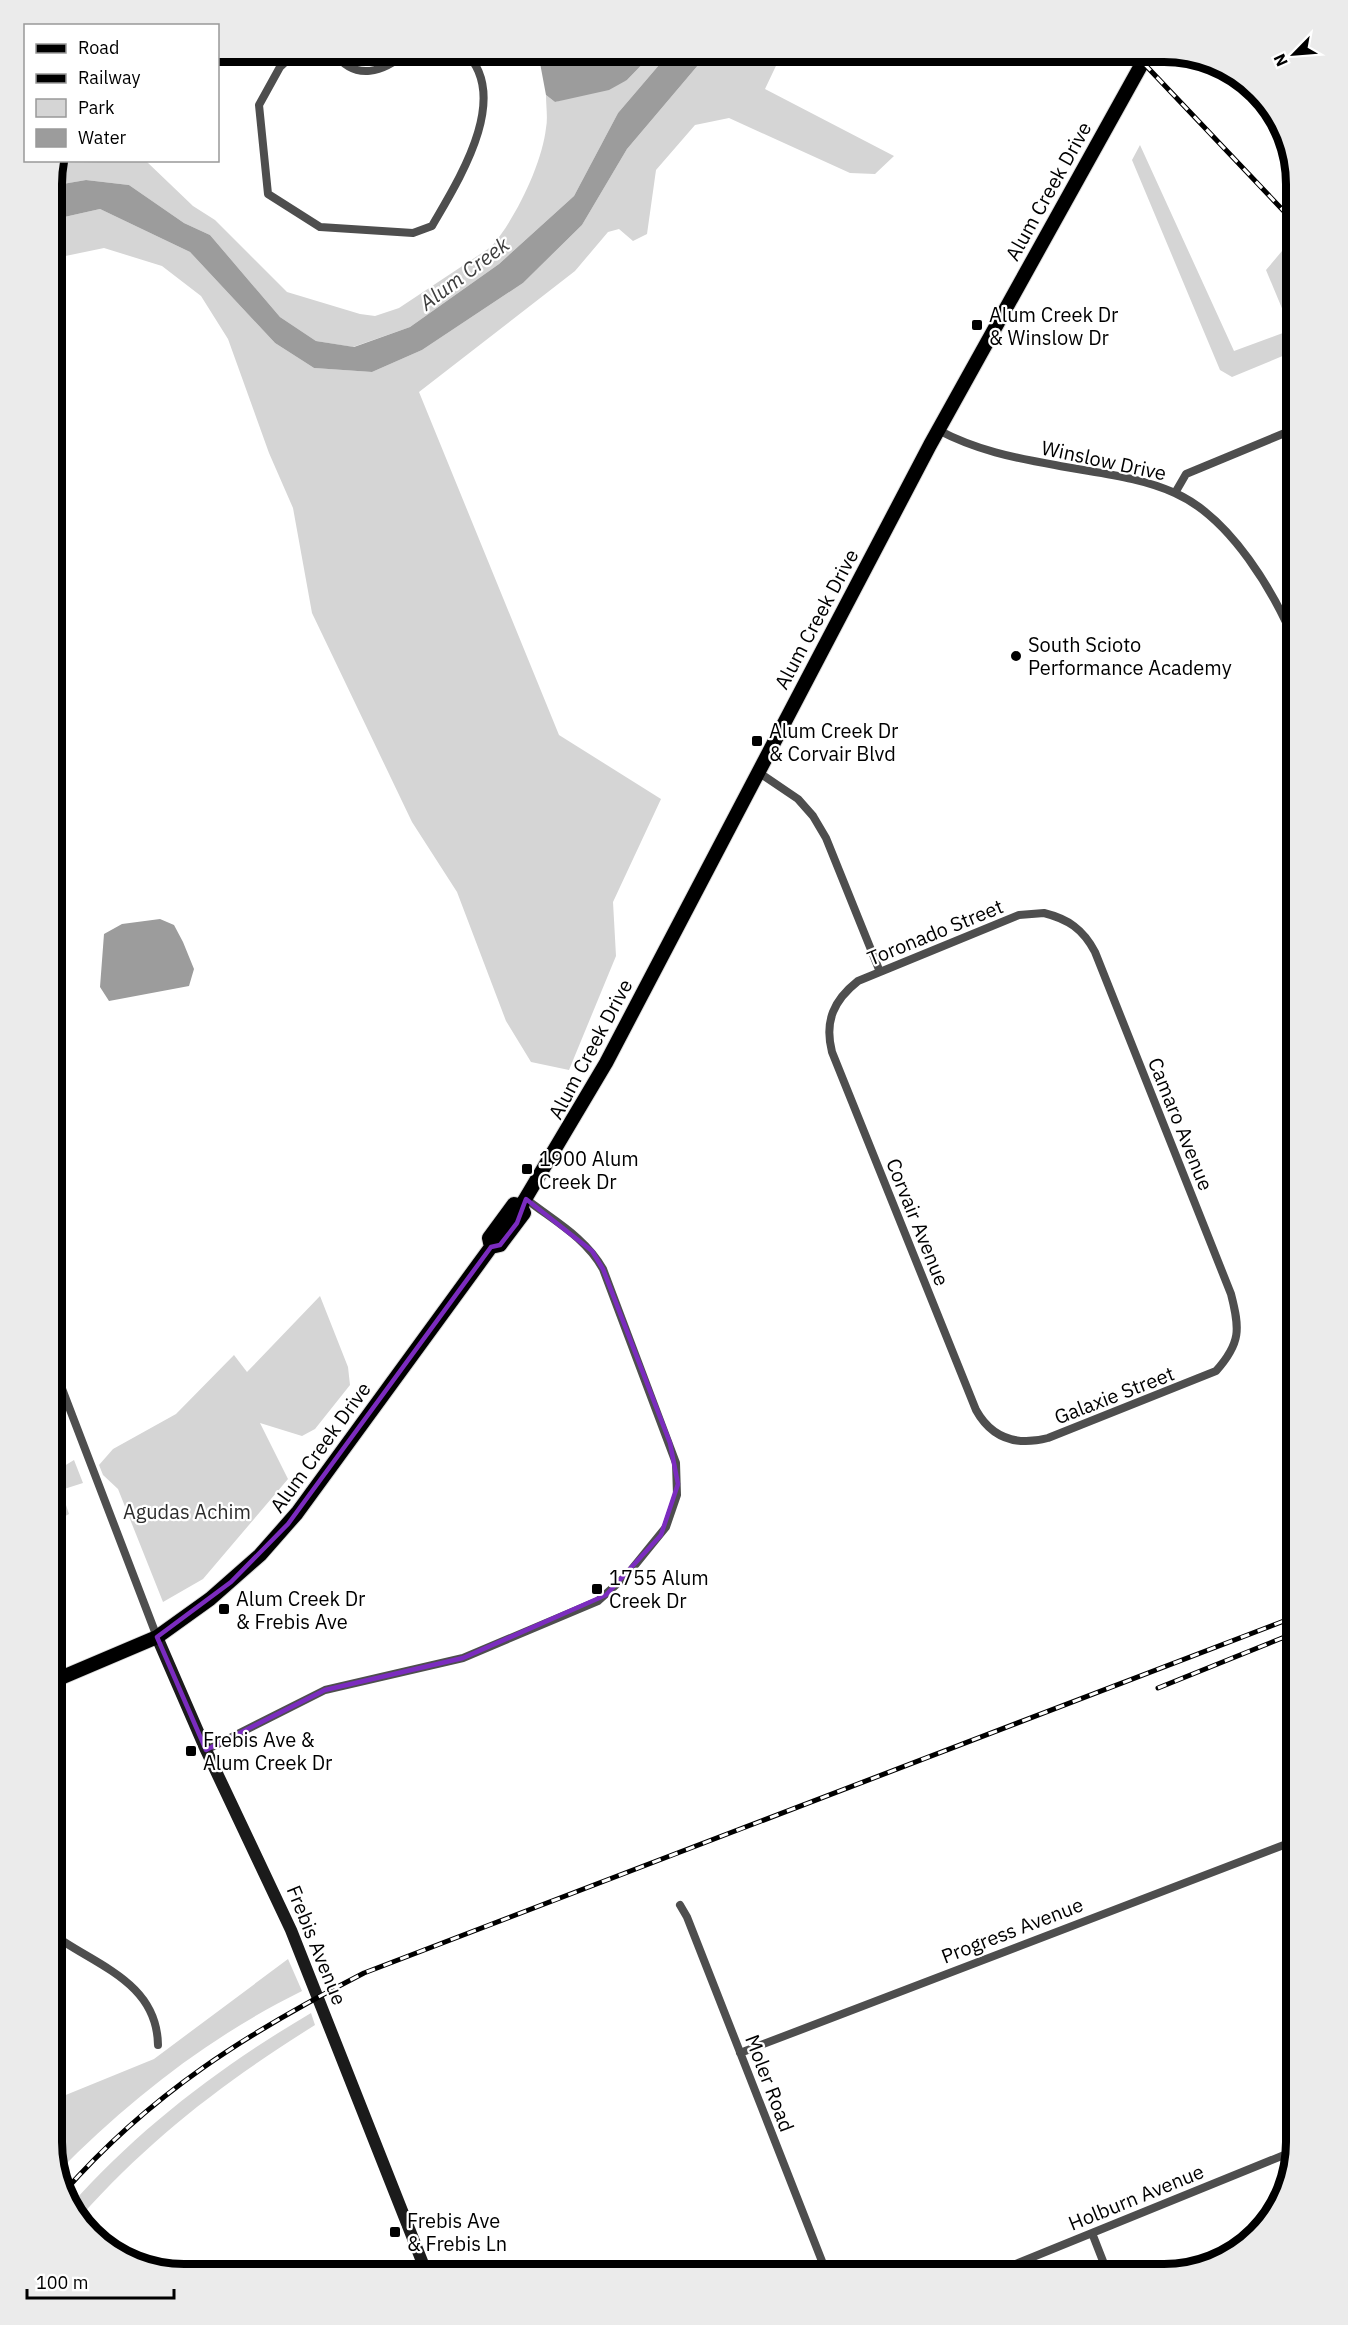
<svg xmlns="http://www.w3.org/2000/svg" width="1348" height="2325" viewBox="0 0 1348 2325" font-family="'IBM Plex Sans',sans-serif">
	<rect width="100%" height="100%" fill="#fff"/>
	<!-- green -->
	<path fill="#d5d5d5" d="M655 51H671L618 113 574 196 499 264 410 327 353 347 316 341 280 317 210 235 184 223 129 185 86 180 51 186 54 163 146 161 193 206 215 220 287 292 360 314 375 316 399 308 491 247C515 220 542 164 546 128 548 118 546 106 546 95L555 102 627 80Z
		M710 51H783L765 89 894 156 875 174 850 173 729 118 695 125 656 170 647 234 633 241 619 229 608 232 575 271 419 392 559 735 661 799 613 902 616 956 569 1070 531 1062 506 1021 457 892 412 822 312 613 293 508 269 453 228 339 201 296 162 266 104 248 51 259V220L100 209 190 252 275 343 314 368 372 372 422 350 523 283 582 225 627 149Z
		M1140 145 1234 351 1291 330 1266 270 1282 251 1297 247V350L1232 377 1220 370 1132 160Z
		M320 1296 348 1367 350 1385 315 1429 302 1436 260 1423 288 1479 203 1579 163 1602 118 1489 103 1475 99 1465 113 1449 176 1414 234 1355 247 1372Z
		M74 1460 83 1483 61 1490 69 1514 51 1524V1474Z
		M288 1959 302 1991C209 2037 130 2099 58 2172L51 2141V2101L154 2059Z
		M311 2013 315 2025C223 2083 153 2136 80 2217L70 2206C139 2128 221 2066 311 2013Z"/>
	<!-- water -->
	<path fill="#9c9c9c" d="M535 51H655L627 80 609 90 555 102 546 95 540 63Z
		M671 51H710L627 149 582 225 523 283 422 350 372 372 314 368 275 343 190 252 100 209 51 220V186L86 180 129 185 184 223 210 235 280 317 316 341 354 347 410 327 499 264 574 196 618 113Z
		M160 919 174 925 183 942 194 969 189 986 109 1001 100 987 104 934 122 924Z"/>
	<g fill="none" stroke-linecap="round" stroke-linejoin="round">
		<!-- primary casing -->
		<g stroke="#dbdbdb" stroke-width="16">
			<path id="primary" d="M491 1247 489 1238 514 1204 521 1206
				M51 1682 157 1637 210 1599 260 1555 297 1513 491 1247 500 1245 524 1213 521 1206 606 1063 930 445 1149 51"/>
		</g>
		<!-- minor -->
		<path stroke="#4e4e4e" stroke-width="8" d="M297 51 280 67 259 105 268 194 320 227 413 233 432 226C458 181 513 96 464 51
			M333 51C355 83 384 72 408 51
			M938 430C976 450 1014 458 1055 465 1095 473 1138 476 1175 493 1231 518 1275 593 1297 647
			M1175 493 1186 474 1297 428
			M758 772 798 799 813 816 826 838 880 972
			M1044 913C1068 919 1083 929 1095 952L1231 1294C1240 1329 1241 1343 1216 1371L1048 1438C1017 1446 992 1439 976 1410L832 1052C824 1021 834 1000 858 981L1019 915Z
			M51 1360 157 1637
			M206 1750 325 1690 463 1658 598 1601 627 1575 666 1527 677 1495 676 1463 603 1269C585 1237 554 1221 526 1199
			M680 1905 687 1917 827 2274
			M51 1933C94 1965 157 1981 158 2045
			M740 2053 1297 1840
			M1092 2233 1108 2274
			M991 2274 1294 2151"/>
		<!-- secondary -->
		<path stroke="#1b1b1b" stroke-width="12" d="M157 1637 206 1750 291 1930 427 2274"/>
		<!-- primary -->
		<use href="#primary" stroke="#000" stroke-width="14"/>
		<!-- rail casing -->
		<g stroke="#000" stroke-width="5">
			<path id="rail" d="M1132 51 1297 225
				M1158 1688 1297 1632
				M63 2193C151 2093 247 2033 364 1973L1297 1616"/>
		</g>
		<!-- rail -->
		<use href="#rail" stroke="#fff" stroke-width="3" stroke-dasharray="9" stroke-linecap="butt"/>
	</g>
	<!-- marked area -->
	<path fill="none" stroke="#7b2cbf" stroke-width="4.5" stroke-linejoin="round" d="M526 1199 592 1251 603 1269 670 1443 678 1484 661 1535 606 1595 463 1658 325 1690 206 1750 157 1637 231 1582 288 1524 491 1247 500 1245 517 1223Z"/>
	<!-- markers -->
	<g fill="#000" stroke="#fff" stroke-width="2">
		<rect x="971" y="319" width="12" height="12" rx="3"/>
		<circle cx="1016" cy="656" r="6"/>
		<rect x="751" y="735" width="12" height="12" rx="3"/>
		<rect x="521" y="1163" width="12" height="12" rx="3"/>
		<rect x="591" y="1583" width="12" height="12" rx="3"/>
		<rect x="218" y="1603" width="12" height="12" rx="3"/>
		<rect x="185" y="1745" width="12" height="12" rx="3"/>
		<rect x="389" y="2226" width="12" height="12" rx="3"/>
	</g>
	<g text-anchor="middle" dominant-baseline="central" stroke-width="4.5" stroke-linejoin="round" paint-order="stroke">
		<!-- street labels -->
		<g font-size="20" fill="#000" stroke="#fff">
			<text transform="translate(1048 191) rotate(-61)">Alum Creek Drive</text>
			<text transform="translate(1104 460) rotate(12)">Winslow Drive</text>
			<text transform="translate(816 619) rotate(-62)">Alum Creek Drive</text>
			<text transform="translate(935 932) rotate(-22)">Toronado Street</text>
			<text transform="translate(590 1049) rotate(-62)">Alum Creek Drive</text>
			<text transform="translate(1181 1124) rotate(68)">Camaro Avenue</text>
			<text transform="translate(918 1222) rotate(68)">Corvair Avenue</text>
			<text transform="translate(1114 1395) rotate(-21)">Galaxie Street</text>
			<text transform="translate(320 1447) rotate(-54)">Alum Creek Drive</text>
			<text transform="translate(1012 1930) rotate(-21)">Progress Avenue</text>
			<text transform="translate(317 1945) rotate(68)">Frebis Avenue</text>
			<text transform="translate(770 2083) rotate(69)">Moler Road</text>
			<text transform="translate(1136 2197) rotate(-22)">Holburn Avenue</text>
		</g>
		<!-- poi labels -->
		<g font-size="20" fill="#000" stroke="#fff" text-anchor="start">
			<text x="989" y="314">Alum Creek Dr<tspan x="989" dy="23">&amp; Winslow Dr</tspan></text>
			<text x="1028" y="644">South Scioto<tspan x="1028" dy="23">Performance Academy</tspan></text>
			<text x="769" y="730">Alum Creek Dr<tspan x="769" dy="23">&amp; Corvair Blvd</tspan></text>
			<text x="539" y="1158">1900 Alum<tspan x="539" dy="23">Creek Dr</tspan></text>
			<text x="609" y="1577">1755 Alum<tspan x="609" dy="23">Creek Dr</tspan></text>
			<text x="236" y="1598">Alum Creek Dr<tspan x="236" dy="23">&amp; Frebis Ave</tspan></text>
			<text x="203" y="1739">Frebis Ave &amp;<tspan x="203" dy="23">Alum Creek Dr</tspan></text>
			<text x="407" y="2220">Frebis Ave<tspan x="407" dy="23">&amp; Frebis Ln</tspan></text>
		</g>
		<!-- park labels -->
		<g font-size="20" fill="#2c2c2c" stroke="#fff">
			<text x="187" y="1511">Agudas Achim</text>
		</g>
		<!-- water labels -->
		<g font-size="21" font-style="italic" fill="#3d3d3d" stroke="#fff">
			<text transform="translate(464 273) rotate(-37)">Alum Creek</text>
		</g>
	</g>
	<!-- crop -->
	<path d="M0 0H1348V2325H0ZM184 62H1164A122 122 0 0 1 1286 184V2142A122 122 0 0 1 1164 2264H184A122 122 0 0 1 62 2142V184A122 122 0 0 1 184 62Z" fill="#ebebeb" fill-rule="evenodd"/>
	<path fill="none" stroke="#000" stroke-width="8" d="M184 62H1164A122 122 0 0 1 1286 184V2142A122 122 0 0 1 1164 2264H184A122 122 0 0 1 62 2142V184A122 122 0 0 1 184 62Z"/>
	<!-- legend -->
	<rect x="24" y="24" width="195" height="138" fill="#ffffff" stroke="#999999" stroke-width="1.5"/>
	<rect x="36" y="44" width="30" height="9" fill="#000000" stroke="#999999" stroke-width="1.5"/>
	<text x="78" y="54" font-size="18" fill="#000000">Road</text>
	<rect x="36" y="74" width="30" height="9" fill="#000000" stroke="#999999" stroke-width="1.5"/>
	<text x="78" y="84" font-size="18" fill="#000000">Railway</text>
	<rect x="36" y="99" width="30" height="18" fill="#d5d5d5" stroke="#999999" stroke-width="1.5"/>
	<text x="78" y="114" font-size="18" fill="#000000">Park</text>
	<rect x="36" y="129" width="30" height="18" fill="#9c9c9c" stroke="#999999" stroke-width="1.5"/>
	<text x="78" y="144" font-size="18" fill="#000000">Water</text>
	<!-- north arrow -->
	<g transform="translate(1294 54) rotate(245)" stroke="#ffffff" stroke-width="4.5" paint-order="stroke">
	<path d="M0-4.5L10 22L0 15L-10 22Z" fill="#000000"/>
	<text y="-9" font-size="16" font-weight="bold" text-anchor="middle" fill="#000000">N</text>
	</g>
	<!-- scale -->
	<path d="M27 2289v9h147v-9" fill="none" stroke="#000000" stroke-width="3"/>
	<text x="36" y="2289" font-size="18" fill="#000000" stroke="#ffffff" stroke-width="4.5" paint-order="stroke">100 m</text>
</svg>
